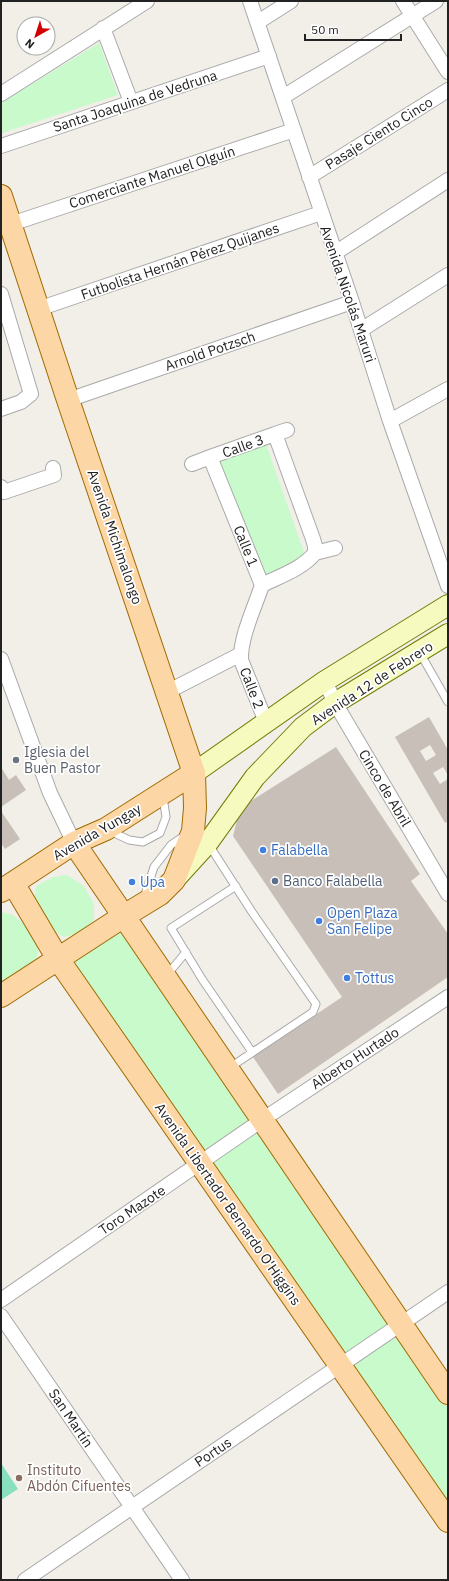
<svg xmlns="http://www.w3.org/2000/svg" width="449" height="1581" viewBox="0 0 449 1581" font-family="'IBM Plex Sans',sans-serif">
	<rect width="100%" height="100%" fill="#f2efe9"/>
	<!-- park -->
	<path fill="#c8facc" d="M99 43 118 95 2 133 1 129V103Z
		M266 444 305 555 266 576 217 459Z
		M67 875 84 886 94 904V920L80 933 64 937 44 926 33 908 36 886 53 877Z
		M1 912 13 915 24 924 34 937 39 948 35 966 1 988Z
		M117 927 123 933 448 1408V1516L69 966Z"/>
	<!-- pitch -->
	<path fill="#88e0be" d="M1 1463 18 1489 1 1500Z"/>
	<!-- building -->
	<path fill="#c7bfb8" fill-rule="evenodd" d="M429 717 448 750V775L443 767 433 773 440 784 448 779V821L445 823 395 737ZM430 745 436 755 426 761 420 751Z
		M336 747 420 874 411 881 448 934V977L278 1094 253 1057 342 997 233 836 240 808Z
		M1 767 9 780 16 775 26 790 1 807Z
		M1 811 20 839 5 849 1 843Z"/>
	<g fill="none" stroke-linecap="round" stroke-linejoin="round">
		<!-- lane casing -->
		<g stroke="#a9a9a9" stroke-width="9">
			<path id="lane" d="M420 653 448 702
				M110 831 129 840 143 842 160 833 166 817 163 797
				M209 845 252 912 316 1004 313 1012 229 1068
				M236 886 171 928 202 979 252 1052
				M144 898 154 867 171 845 184 836
				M167 975 186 952"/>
		</g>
		<!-- street casing -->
		<g stroke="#a9a9a9" stroke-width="16">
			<path id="street" d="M250 1 352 302 390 421 448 586
				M403 1 448 72
				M258 22 291 1
				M103 28 131 102
				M1 94 147 1
				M283 97 436 1
				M1 146 269 56
				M309 177 448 90
				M11 224 294 130
				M335 253 448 180
				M1 294 31 394 21 402 1 409
				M38 309 321 213
				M361 330 448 275
				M68 400 352 302
				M390 421 448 389
				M287 430 275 434 313 539 315 546V553L335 548
				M210 457 275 434
				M192 464 210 457 262 585C255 607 240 637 241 660L266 722
				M1 487 4 492 54 475 53 468
				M262 585C280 576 302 569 315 553
				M1 659 50 793 74 843
				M325 681 335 703 448 894
				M167 692 241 654
				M1 1300 262 1120 448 997
				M1 1316 182 1580
				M25 1580 448 1292"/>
		</g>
		<!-- secondary casing -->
		<g stroke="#707d05" stroke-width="22">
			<path id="secondary" d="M194 773 325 681 448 605
				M176 878 207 844 255 777 303 727 335 703 448 634"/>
		</g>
		<!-- primary casing -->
		<g stroke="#a06b00" stroke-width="24">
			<path id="primary" d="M1 196 68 400 194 773 195 808 193 831 174 880 160 894 124 916 1 996
				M74 843 448 1393
				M13 883 58 959 448 1521
				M1 891 74 843 106 829 194 773"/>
		</g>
		<!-- lane -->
		<use href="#lane" stroke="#fff" stroke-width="7"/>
		<!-- street -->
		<use href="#street" stroke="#fff" stroke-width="14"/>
		<!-- secondary -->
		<use href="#secondary" stroke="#f7fabf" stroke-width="20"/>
		<!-- primary -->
		<use href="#primary" stroke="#fcd6a4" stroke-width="22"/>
	</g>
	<!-- markers -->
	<circle fill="#6b7280" stroke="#fff" stroke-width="1.5" cx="16" cy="760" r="4"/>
	<g fill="#3f7fe0" stroke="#fff" stroke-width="1.5">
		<circle cx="263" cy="850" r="4"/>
		<circle cx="132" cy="882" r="4"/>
		<circle cx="319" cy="921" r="4"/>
		<circle cx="347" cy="978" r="4"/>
	</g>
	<circle fill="#5c6f8a" stroke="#fff" stroke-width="1.5" cx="275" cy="881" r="4"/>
	<circle fill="#8d6e63" stroke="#fff" stroke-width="1.5" cx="19" cy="1478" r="4"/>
	<g text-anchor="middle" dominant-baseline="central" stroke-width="3.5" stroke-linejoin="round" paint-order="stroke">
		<!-- street labels -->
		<g font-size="14" fill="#222" stroke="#fff">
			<text transform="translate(135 101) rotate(-18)">Santa Joaquina de Vedruna</text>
			<text transform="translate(379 133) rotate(-32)">Pasaje Ciento Cinco</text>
			<text transform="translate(152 177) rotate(-18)">Comerciante Manuel Olguín</text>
			<text transform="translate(180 261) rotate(-19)">Futbolista Hernán Pérez Quijanes</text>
			<text transform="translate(348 294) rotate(71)">Avenida Nicolás Maruri</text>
			<text transform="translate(210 351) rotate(-19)">Arnold Potzsch</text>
			<text transform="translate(243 446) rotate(-20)">Calle 3</text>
			<text transform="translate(115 537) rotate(71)">Avenida Michimalongo</text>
			<text transform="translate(246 546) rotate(68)">Calle 1</text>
			<text transform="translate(372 683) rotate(-33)">Avenida 12 de Febrero</text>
			<text transform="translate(252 688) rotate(69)">Calle 2</text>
			<text transform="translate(385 788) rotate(59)">Cinco de Abril</text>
			<text transform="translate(97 832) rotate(-30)">Avenida Yungay</text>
			<text transform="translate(355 1058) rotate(-33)">Alberto Hurtado</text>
			<text transform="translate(228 1204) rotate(55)">Avenida Libertador Bernardo O'Higgins</text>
			<text transform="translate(132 1210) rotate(-34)">Toro Mazote</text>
			<text transform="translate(71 1418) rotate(56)">San Martín</text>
			<text transform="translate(213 1452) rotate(-34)">Portus</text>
		</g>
		<!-- worship labels -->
		<g font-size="14" fill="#5b616d" stroke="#fff" text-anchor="start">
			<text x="24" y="752">Iglesia del<tspan x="24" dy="16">Buen Pastor</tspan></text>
		</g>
		<!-- shop labels -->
		<g font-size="14" fill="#366cbe" stroke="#fff" text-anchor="start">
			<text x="271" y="850">Falabella</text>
			<text x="140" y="882">Upa</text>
			<text x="327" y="913">Open Plaza<tspan x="327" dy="16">San Felipe</tspan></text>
			<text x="355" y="978">Tottus</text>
		</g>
		<!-- service labels -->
		<g font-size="14" fill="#4e5e75" stroke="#fff" text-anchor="start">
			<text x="283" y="881">Banco Falabella</text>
		</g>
		<!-- education labels -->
		<g font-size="14" fill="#785e54" stroke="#fff" text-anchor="start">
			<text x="27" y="1470">Instituto<tspan x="27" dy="16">Abdón Cifuentes</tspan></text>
		</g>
	</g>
	<!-- border -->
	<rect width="449" height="1581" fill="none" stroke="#222222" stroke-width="4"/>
	<!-- north arrow -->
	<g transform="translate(36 36) rotate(219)"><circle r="19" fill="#ffffff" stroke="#a7a7a7"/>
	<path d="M0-3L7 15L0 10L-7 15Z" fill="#d40000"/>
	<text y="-6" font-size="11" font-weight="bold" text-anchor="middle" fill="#222222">N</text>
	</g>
	<!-- scale -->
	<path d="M305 34v6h96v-6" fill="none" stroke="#222222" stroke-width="2"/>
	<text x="311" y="34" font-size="12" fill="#222222" stroke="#ffffff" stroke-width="3" paint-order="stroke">50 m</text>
</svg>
